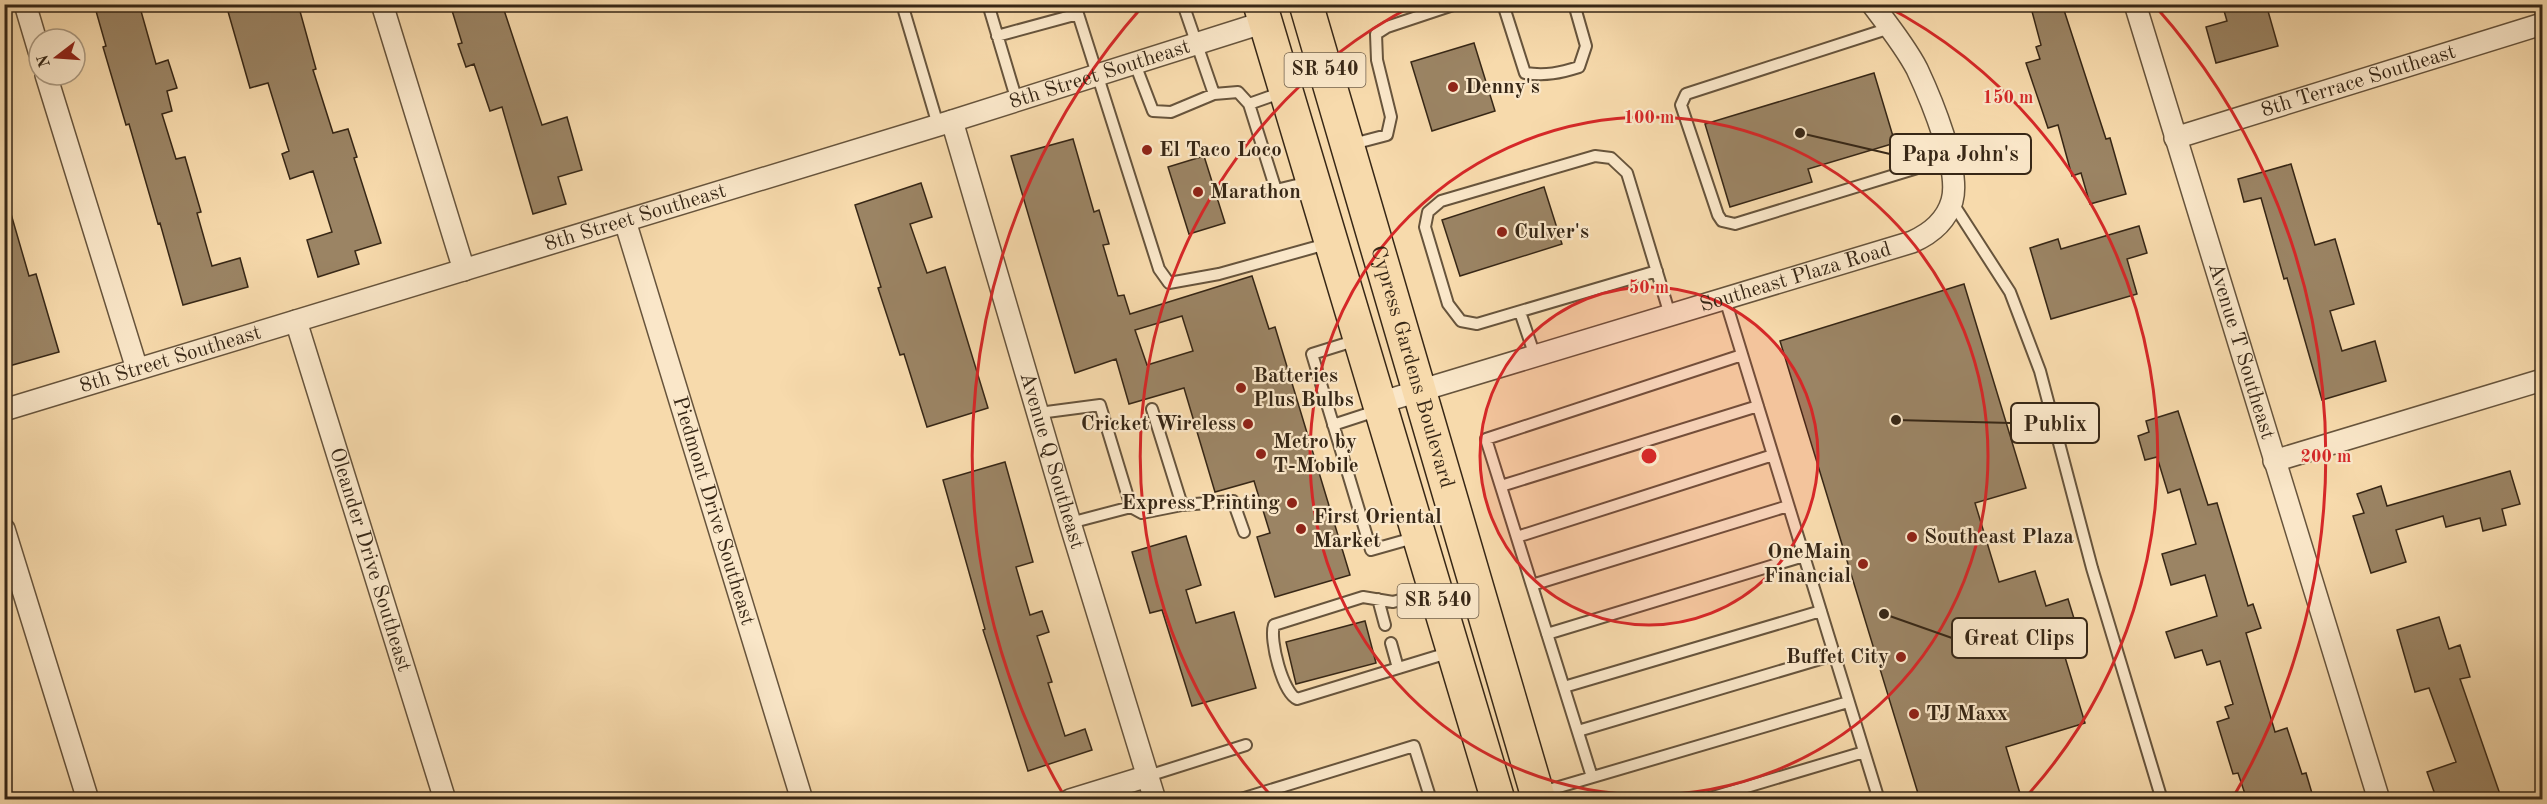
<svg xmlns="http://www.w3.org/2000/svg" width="2547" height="804" viewBox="0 0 2547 804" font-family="'Old Standard TT',serif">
	<rect width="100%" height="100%" fill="#f7daac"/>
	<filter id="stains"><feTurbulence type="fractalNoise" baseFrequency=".00333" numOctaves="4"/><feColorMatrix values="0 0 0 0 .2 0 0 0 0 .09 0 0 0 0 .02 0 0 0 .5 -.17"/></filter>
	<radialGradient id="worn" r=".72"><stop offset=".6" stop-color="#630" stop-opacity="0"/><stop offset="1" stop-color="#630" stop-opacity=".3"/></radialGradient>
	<!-- building -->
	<path fill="#9b8464" stroke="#372716" stroke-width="1.5" fill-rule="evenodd" d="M94 4H139L156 64 168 60 177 88 167 91 172 111 162 114 176 159 185 157 201 212 197 213 212 266 240 258 248 287 183 305 160 223 158 224 129 124 126 125 103 47 106 46Z
		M240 4H298L316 69 313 70 333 133 348 129 357 157 354 158 381 243 355 251 359 264 318 277 307 240 332 232 313 171 290 179 282 154 289 151 268 83 250 88 227 8Z
		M450 4H502L542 125 567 117 582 170 558 177 566 204 533 214 502 107 490 111 474 64 466 67 458 44 462 43Z
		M2030 4H2062L2106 139 2110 138 2126 194 2090 204 2081 173 2072 176 2058 125 2048 128 2026 63 2040 59 2036 47 2041 45Z
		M2222 4H2266L2278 46 2216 63 2206 27 2227 21Z
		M1474 43 1495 111 1432 131 1411 62Z
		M1874 73 1895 143 1808 169 1812 182 1730 207 1705 124Z
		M1073 139 1094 212 1099 210 1109 244 1103 245 1118 296 1124 295 1130 314 1252 276 1269 329 1275 327 1350 575 1275 597 1257 537 1270 533 1254 481 1215 492 1184 388 1129 404 1116 359 1075 373 1011 156ZM1182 316 1193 351 1147 365 1135 330Z
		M1204 156 1225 223 1189 234 1168 167Z
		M2291 164 2315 245 2335 239 2354 304 2330 311 2342 351 2375 341 2386 381 2322 400 2287 278 2284 279 2261 198 2244 202 2238 179Z
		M921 183 932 217 910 224 927 273 945 267 988 408 927 427 904 354 900 355 878 288 881 287 855 205Z
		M1544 187 1562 244 1460 276 1442 220Z
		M9 207 29 276 36 274 59 352 9 366 4 349V208Z
		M2139 226 2147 253 2127 259 2137 294 2051 319 2030 248 2058 239 2061 249Z
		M1964 284 2026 488 1975 503 1999 582 2035 571 2046 606 2068 599 2080 638 2061 644 2085 723 2006 747 2022 800H1920L1780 341Z
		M2178 411 2208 505 2217 503 2248 606 2253 604 2261 628 2246 633 2275 732 2287 728 2302 774 2306 773 2314 800H2247L2238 773 2233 774 2217 722 2229 718 2225 707 2233 704 2220 661 2207 665 2202 650 2175 658 2166 632 2217 616 2205 575 2171 585 2162 554 2196 544 2180 489 2168 493 2157 457 2145 460 2138 436 2149 432 2146 421Z
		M1005 462 1033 562 1016 567 1030 615 1042 611 1049 632 1037 636 1052 682 1048 683 1065 736 1085 729 1092 750 1028 771 983 630 985 629 943 480Z
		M2510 471 2520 504 2502 509 2506 525 2483 531 2480 518 2446 527 2443 516 2396 530 2406 562 2371 573 2353 516 2364 513 2357 494 2381 486 2387 506Z
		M1186 536 1201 585 1186 590 1196 623 1234 612 1256 688 1192 706 1162 610 1150 613 1132 552Z
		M2439 617 2449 649 2460 645 2470 677 2460 679 2502 800H2437L2427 772 2456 762 2429 688 2415 692 2397 630Z
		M1365 621 1376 663 1296 684 1286 642Z"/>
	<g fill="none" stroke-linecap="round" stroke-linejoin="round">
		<!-- lane casing -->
		<g stroke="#67543c" stroke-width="14">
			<path id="lane" d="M902 4 938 125
				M988 4 1017 101
				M1503 4 1525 73C1546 76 1560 73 1579 67L1586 46 1574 4
				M1890 28 1686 94 1681 105 1718 215 1722 221 1735 224 1950 158
				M997 36 1078 14 1159 269 1169 283 1219 274 1330 243
				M1135 64 1153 111 1171 112 1214 94 1183 4
				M1283 92 1249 104 1276 190 1309 182
				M1214 94 1238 92 1249 104
				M1349 145 1387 135 1391 117 1377 60 1376 34 1387 27 1456 4
				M1952 202 2010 292 2040 371 2092 568 2162 800
				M1657 271 1477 324 1461 321 1448 304 1425 227 1428 212 1441 201 1595 156 1611 158 1627 173 1670 315
				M1725 299 1879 800
				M1520 312 1535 356
				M1357 340 1312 354 1371 550 1417 537
				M1152 409 1182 505
				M1039 413 1100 405 1131 507
				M1333 425 1379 410
				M1501 486 1758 406
				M1070 523 1131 507 1142 513 1182 505 1233 501 1244 532
				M1517 537 1773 455
				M1532 585 1788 506
				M1432 591 1393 602 1363 597 1274 625C1269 640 1283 693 1297 699L1451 652
				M1378 599 1385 625
				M1547 634 1804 556
				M1391 643 1398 668
				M1564 687 1821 611
				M1578 731 1834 655
				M1148 776 1246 745
				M1592 777 1486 439 1742 355
				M1238 800 1414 746 1431 800
				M1549 800 1552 789 1848 702
				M1703 800 1864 752"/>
		</g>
		<!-- street casing -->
		<g stroke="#67543c" stroke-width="24">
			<g id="street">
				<path d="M25 4 39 51"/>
				<path d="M382 4 464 270"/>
				<path id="s1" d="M2135 4 2379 800"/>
				<path d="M46 75 137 369"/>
				<path id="s2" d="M952 121 1070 523 1155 800"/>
				<path id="s3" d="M2175 138 2542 24"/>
				<path id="s4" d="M625 221 802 800"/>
				<path id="s5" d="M296 321 445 800"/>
				<path id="s6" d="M1379 403 1912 242C1930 234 1946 222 1952 201 1961 170 1931 99 1917 69 1905 46 1888 25 1872 4"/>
				<path id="s7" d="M4 410 952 121 1265 22"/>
				<path d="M2274 461 2542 380"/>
				<path d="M4 529 88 800"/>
				<path d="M1070 800 1148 776"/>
			</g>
		</g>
		<!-- primary casing -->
		<g stroke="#372716" stroke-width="36">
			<g id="primary">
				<path d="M1260 4 1498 800"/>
				<path id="s8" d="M1306 4 1539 800"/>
			</g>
		</g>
		<!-- lane -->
		<use href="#lane" stroke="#fae7c9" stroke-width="10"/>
		<!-- street -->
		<use href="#street" stroke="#fae7c9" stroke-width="21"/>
		<!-- primary -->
		<use href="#primary" stroke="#f7daac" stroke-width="33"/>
	</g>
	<!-- distance rings -->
	<circle cx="1649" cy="456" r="169" fill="#d62828" fill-opacity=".12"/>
	<g fill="none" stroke="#d62828" stroke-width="3">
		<circle cx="1649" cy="456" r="169"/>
		<circle cx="1649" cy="456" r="339"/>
		<path d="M1274 799A508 508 0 0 1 1414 5M1884 5A508 508 0 0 1 2024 799"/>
		<path d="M1063 794A677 677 0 0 1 1142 7M2156 7A677 677 0 0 1 2235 794"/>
	</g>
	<!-- markers -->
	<g fill="#8f2418" stroke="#fae7c9" stroke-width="2">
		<circle cx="1453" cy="87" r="6"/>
		<circle cx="1147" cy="150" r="6"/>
		<circle cx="1198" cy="192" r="6"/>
		<circle cx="1502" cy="232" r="6"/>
		<circle cx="1241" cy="388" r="6"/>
		<circle cx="1248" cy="424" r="6"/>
		<circle cx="1261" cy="454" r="6"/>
		<circle cx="1292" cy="503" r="6"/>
		<circle cx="1301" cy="529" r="6"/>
		<circle cx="1912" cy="537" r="6"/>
		<circle cx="1863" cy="564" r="6"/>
		<circle cx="1901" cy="657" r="6"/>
		<circle cx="1914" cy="714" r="6"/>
	</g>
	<g text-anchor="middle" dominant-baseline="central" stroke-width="4.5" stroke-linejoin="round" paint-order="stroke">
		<!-- shield labels -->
		<g fill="#fae7c9" stroke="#72614c" stroke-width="1.5">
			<rect x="1284.5" y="53" width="81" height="34" rx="4.5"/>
			<rect x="1397.5" y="584" width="81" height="34" rx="4.5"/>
		</g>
		<g font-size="20" font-weight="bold" fill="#372716">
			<text x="1325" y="70">SR 540</text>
			<text x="1438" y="601">SR 540</text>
		</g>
		<!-- street labels -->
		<g font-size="21" fill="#372716" stroke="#fae7c9">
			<text stroke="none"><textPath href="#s7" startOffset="1146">8th Street Southeast</textPath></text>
			<text stroke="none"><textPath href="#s3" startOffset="192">8th Terrace Southeast</textPath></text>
			<text stroke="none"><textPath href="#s7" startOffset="660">8th Street Southeast</textPath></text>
			<text stroke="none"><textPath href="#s6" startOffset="435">Southeast Plaza Road</textPath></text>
			<text stroke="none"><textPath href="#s1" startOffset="363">Avenue T Southeast</textPath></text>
			<text stroke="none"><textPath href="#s7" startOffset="174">8th Street Southeast</textPath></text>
			<text stroke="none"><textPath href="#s8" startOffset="378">Cypress Gardens Boulevard</textPath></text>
			<text stroke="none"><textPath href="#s2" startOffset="354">Avenue Q Southeast</textPath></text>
			<text stroke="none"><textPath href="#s4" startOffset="303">Piedmont Drive Southeast</textPath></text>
			<text stroke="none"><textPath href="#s5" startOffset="250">Oleander Drive Southeast</textPath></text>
		</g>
		<!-- poi labels -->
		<g font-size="21" font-weight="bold" fill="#372716" stroke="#fae7c9" text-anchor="start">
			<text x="1465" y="87">Denny's</text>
			<text x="1159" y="150">El Taco Loco</text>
			<text x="1210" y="192">Marathon</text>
			<text x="1514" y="232">Culver's</text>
			<text x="1253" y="376">Batteries<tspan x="1253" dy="24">Plus Bulbs</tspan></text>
			<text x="1236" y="424" text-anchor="end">Cricket Wireless</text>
			<text x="1273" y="442">Metro by<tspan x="1273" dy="24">T-Mobile</tspan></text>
			<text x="1280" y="503" text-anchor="end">Express Printing</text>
			<text x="1313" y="517">First Oriental<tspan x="1313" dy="24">Market</tspan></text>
			<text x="1924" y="537">Southeast Plaza</text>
			<text x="1851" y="552" text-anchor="end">OneMain<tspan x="1851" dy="24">Financial</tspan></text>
			<text x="1889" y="657" text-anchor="end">Buffet City</text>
			<text x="1926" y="714">TJ Maxx</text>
		</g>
	</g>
	<circle cx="1649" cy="456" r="9" fill="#d62828" stroke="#fae7c9" stroke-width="3"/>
	<g font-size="18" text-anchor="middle" font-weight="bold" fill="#d62828" stroke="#fae7c9" stroke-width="4.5" stroke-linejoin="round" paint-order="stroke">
		<text x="2008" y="103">150 m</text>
		<text x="1649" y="123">100 m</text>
		<text x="1649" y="293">50 m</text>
		<text x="2326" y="462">200 m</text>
	</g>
	<!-- callouts -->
	<path fill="none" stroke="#372716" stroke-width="2" d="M1800 133L1890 154M1896 420L2011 423M1884 614L1952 638"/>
	<g fill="#372716" stroke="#fae7c9" stroke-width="2">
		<circle cx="1800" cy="133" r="6"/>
		<circle cx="1896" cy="420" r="6"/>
		<circle cx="1884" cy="614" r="6"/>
	</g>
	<g fill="#fae7c9" stroke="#372716" stroke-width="2">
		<rect x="1890" y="134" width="141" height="40" rx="6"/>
		<rect x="2011" y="403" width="88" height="40" rx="6"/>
		<rect x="1952" y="618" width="135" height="40" rx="6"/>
	</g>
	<g font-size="22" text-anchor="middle" font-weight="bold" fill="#372716">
		<text x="1960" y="161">Papa John's</text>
		<text x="2055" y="431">Publix</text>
		<text x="2019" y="645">Great Clips</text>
	</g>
	<!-- margin -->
	<rect width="2547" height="804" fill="none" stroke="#f7daac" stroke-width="24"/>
	<rect x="6" y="6" width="2535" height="792" fill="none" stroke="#372716" stroke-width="3"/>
	<rect x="12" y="12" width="2523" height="780" fill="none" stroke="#372716" stroke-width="1.5"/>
	<!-- north arrow -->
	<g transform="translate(57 57) rotate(253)"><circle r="28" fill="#fae7c9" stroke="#ac9a81" stroke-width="1.5"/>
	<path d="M0-4.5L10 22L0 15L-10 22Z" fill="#8f2418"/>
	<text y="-9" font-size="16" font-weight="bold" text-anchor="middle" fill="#372716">N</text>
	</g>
	<rect width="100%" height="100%" filter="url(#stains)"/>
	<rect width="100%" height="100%" fill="url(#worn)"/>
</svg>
